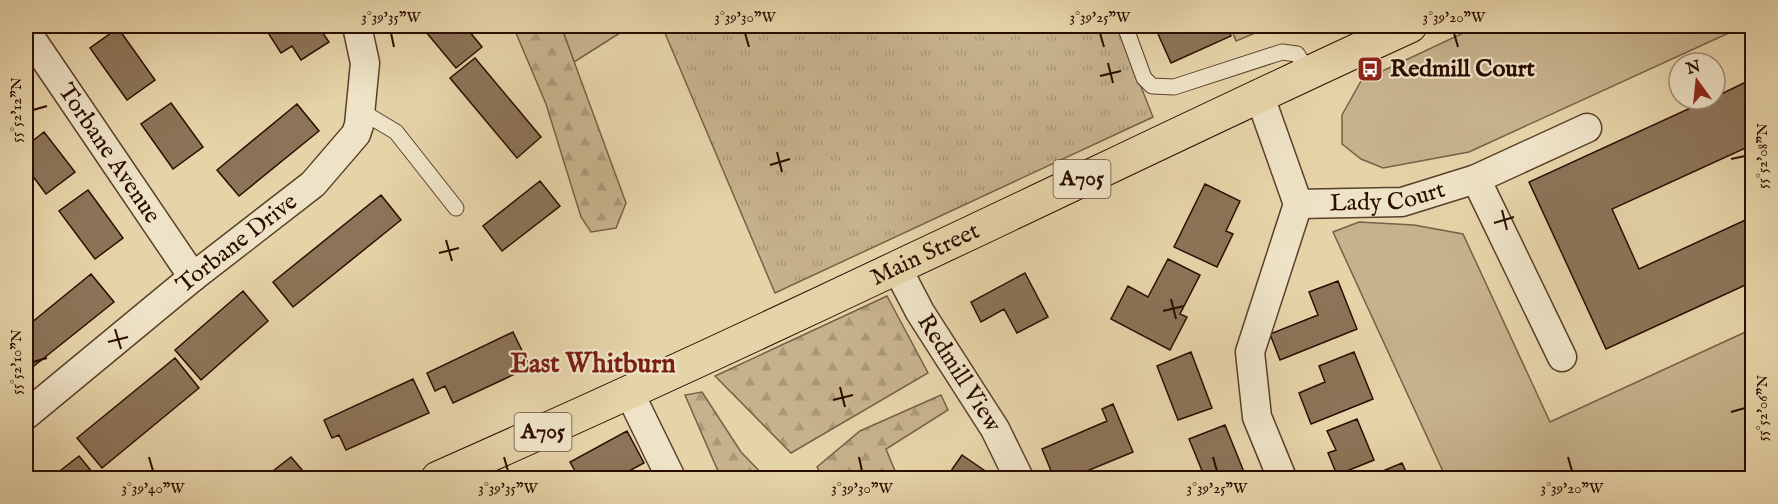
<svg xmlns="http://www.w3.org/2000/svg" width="1778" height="504" viewBox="0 0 1778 504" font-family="'IM FELL English',serif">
	<defs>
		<pattern id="forest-firs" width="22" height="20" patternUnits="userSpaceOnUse" patternTransform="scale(1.5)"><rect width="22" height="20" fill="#c6b28c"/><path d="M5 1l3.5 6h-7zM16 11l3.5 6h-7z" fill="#aa9877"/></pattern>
		<pattern id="park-tufts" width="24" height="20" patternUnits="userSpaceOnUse" patternTransform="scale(1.5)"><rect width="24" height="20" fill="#c6b28c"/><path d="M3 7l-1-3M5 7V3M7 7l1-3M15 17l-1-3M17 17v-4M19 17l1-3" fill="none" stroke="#aa9877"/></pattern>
	</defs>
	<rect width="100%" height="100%" fill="#e6d4a9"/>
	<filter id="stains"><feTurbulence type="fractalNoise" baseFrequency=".00333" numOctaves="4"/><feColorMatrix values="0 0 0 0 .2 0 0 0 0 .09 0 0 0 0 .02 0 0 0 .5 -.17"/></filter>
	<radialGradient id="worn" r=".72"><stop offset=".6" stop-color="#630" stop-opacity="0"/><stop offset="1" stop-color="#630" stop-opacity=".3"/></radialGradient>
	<!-- grass -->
	<path fill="#c6b28c" stroke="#786046" stroke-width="1.5" d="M561 26H631L574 62Z
		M1478 26H1744L1469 152 1383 168 1361 159 1342 144V115L1361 81Z
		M1359 222 1414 225 1463 234 1550 422 1752 329V478H1446L1333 232Z"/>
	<!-- forest -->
	<path fill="url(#forest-firs)" stroke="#786046" stroke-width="1.5" d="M513 26H561L626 203 616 228 591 232 581 217 546 104Z
		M887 296 928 373 791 453 715 376Z
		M702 392 741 452 766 478H721L685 395Z
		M941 395 948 410 886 449 898 478H823L817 467 860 431Z"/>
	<!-- park -->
	<path fill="url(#park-tufts)" stroke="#786046" stroke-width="1.5" d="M662 26H1117L1153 117 775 293Z
		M1230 26H1272L1236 41Z"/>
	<!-- building -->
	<path fill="#8c7458" stroke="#2b0d01" stroke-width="1.5" d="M268 26H318L329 42 301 60 292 46 281 53 265 28Z
		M421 26H465L482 47 456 68Z
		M1178 26H1226L1231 36 1171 63 1158 34Z
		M118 28 155 80 127 100 90 48Z
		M475 58 541 137 517 158 450 78Z
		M1752 79V145L1612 209 1639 269 1752 217V282L1606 349 1529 182 1710 99H1715V97Z
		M26 98 33 108 26 114Z
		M171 103 203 147 173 169 141 124Z
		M297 104 319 131 239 196 217 170Z
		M44 132 75 172 46 194 26 167V146Z
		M540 181 560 206 502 251 483 226Z
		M1205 184 1240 201 1226 231 1233 234 1217 267 1174 247Z
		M88 190 123 238 95 259 59 211Z
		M381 195 401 220 293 307 273 282Z
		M1168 259 1200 275 1180 314 1187 317 1170 350 1111 319 1128 286 1148 297Z
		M1025 273 1048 317 1017 333 1004 309 981 322 971 302Z
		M91 274 114 302 29 370 26 366V327Z
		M1338 281 1357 329 1280 360 1270 334 1318 315 1309 292Z
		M243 291 268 321 201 380 175 350Z
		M513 332 530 367 453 403 445 386 435 391 427 373Z
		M1191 352 1212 408 1178 420 1157 366Z
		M1354 352 1373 399 1311 424 1299 393 1325 382 1319 366Z
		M175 358 199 388 102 468 77 438Z
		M413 379 429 413 346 450 339 435 332 438 324 420Z
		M1113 404 1133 452 1070 478H1054L1042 449 1107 421 1102 409Z
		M1357 419 1374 460 1337 475 1328 453 1336 450 1327 431Z
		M1225 425 1244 472 1228 478H1205L1189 439Z
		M627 431 644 463 616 478H579L570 462Z
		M962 455 991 475 989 478H946Z
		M79 456 97 478H51Z
		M291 457 309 478H264Z
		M1402 463 1409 478H1375L1373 475Z"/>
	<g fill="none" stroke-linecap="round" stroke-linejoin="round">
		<!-- service casing -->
		<g stroke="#5a3f2b" stroke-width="17">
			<path id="service" d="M1125 26 1144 78 1152 86 1174 87 1282 52 1297 54 1308 72
				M361 111 396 132 456 208"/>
		</g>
		<!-- minor casing -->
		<g stroke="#5a3f2b" stroke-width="31">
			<g id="minor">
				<path id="s1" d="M26 31 193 277"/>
				<path d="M1259 94 1298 204 1250 352 1257 417 1282 478"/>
				<path d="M1476 179 1562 357"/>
				<path id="s2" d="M1298 204 1402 202 1476 179 1587 128"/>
				<path id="s3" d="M897 268 920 312 995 429 1019 478"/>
				<path d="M629 392 671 478"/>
				<path id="s4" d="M26 415 193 277 313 184 356 134 359 125 365 63 357 26"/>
			</g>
		</g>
		<!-- primary casing -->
		<g stroke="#2b0d01" stroke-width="35">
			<g id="primary">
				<path id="s5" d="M438 478C592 410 746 339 898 267 1069 187 1239 104 1410 26"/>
			</g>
		</g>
		<!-- service -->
		<use href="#service" stroke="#efe3c7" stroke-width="15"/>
		<!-- minor -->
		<use href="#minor" stroke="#efe3c7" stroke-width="28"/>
		<!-- primary -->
		<use href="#primary" stroke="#e6d4a9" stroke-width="33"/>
	</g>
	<!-- ticks -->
	<path fill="none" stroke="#2b0d01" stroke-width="2" d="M391 33 394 47M745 33 749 47M1100 33 1104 47M1454 33 1458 47M1108 63 1113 83M1100 76 1121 71M33 110 47 106M777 152 782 172M1731 159 1745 156M770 165 790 159M1502 210 1507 230M1494 223 1514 217M446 240 452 261M439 253 459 248M1171 299 1176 319M1163 311 1184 306M115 329 121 349M108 342 128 337M33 362 47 358M840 387 845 407M833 400 853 395M1731 412 1745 408M149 457 153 471M504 457 508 471M859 457 862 471M1213 457 1217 471M1568 457 1572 471"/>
	<!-- icons -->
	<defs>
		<g id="bus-square" transform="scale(1.35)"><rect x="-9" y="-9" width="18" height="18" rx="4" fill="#8f2418" stroke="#efe3c7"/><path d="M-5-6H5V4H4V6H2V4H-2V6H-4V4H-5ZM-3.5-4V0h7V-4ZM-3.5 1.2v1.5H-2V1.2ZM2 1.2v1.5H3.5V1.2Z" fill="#fff"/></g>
	</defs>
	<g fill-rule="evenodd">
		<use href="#bus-square" x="1370" y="69"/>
	</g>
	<g text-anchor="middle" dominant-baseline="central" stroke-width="4.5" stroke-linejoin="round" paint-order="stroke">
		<!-- shield labels -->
		<g fill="#efe3c7" stroke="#664d3c" stroke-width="1.5">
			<rect x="1053.5" y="160" width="57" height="38" rx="4.5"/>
			<rect x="514.5" y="413" width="57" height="38" rx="4.5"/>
		</g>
		<g font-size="22" font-weight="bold" fill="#2b0d01">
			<text x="1082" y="179">A705</text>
			<text x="543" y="432">A705</text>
		</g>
		<!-- poi labels -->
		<g font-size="24" font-weight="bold" fill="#2b0d01" stroke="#efe3c7" text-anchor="start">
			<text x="1390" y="69">Redmill Court</text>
		</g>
		<!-- street labels -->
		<g font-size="24" fill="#2b0d01" stroke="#efe3c7">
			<text stroke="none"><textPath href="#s1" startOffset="148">Torbane Avenue</textPath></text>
			<text stroke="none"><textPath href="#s2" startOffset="90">Lady Court</textPath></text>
			<text stroke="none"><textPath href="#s4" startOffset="272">Torbane Drive</textPath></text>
			<text stroke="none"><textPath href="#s5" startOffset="536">Main Street</textPath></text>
			<text stroke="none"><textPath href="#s3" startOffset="122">Redmill View</textPath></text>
		</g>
		<!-- quarter labels -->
		<g font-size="27" font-weight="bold" fill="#7a1f14" stroke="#efe3c7">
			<text x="593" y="365">East Whitburn</text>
		</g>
	</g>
	<!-- margin -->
	<rect width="1778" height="504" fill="none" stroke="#e6d4a9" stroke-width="66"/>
	<!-- north arrow -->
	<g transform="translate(1697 81) rotate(345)"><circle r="28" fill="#efe3c7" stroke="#a18d78" stroke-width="1.5"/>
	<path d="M0-4.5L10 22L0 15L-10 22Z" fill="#8f2418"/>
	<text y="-9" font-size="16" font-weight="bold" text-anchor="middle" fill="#2b0d01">N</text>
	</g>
	<rect x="33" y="33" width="1712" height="438" fill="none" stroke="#2b0d01" stroke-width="2"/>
	<g font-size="15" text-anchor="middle" fill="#2b0d01">
		<text x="391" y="22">3°39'35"W</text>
		<text x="745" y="22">3°39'30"W</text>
		<text x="1100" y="22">3°39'25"W</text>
		<text x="1454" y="22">3°39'20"W</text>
		<text transform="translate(16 110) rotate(-90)" y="5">55°52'12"N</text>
		<text transform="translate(1762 156) rotate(-90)" y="5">55°52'08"N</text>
		<text transform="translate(16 362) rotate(-90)" y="5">55°52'10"N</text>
		<text transform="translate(1762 408) rotate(-90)" y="5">55°52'06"N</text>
		<text x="153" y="493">3°39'40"W</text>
		<text x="508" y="493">3°39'35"W</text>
		<text x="862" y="493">3°39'30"W</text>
		<text x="1217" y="493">3°39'25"W</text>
		<text x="1572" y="493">3°39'20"W</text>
	</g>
	<rect width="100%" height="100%" filter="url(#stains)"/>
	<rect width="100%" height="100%" fill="url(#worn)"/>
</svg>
